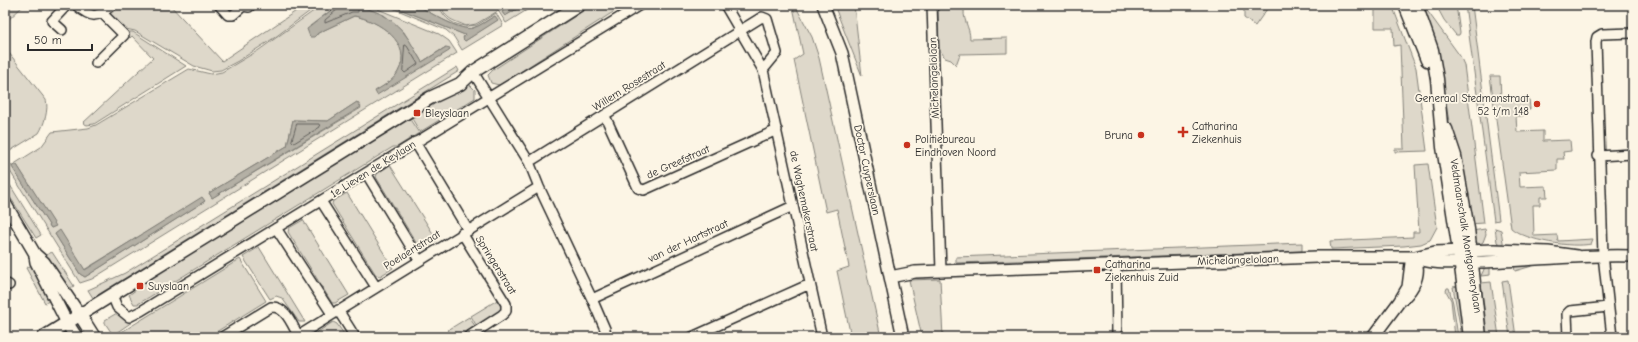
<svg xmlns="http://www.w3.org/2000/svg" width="1638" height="342" viewBox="0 0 1638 342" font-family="'Comic Neue',sans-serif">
	<rect width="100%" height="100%" fill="#fcf5e5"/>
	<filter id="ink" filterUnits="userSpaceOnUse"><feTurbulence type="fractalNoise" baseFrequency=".025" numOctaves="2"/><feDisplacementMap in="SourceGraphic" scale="8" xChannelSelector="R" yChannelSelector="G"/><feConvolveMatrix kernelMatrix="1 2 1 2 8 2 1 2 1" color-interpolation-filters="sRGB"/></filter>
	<g filter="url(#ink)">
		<!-- green -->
		<path fill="#ded8ca" stroke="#84827a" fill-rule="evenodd" d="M5 5H24L5 23Z
			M119 5H170L222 61 305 5H318L274 38 238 61 221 70 212 71 194 66 135 31 121 28 108 14Z
			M322 5H338L310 26 317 35 318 33 354 16C378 20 415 43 398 72 393 82 383 85 375 92L446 47 422 62 404 32 384 15 357 5H368L439 34 449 41 457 53 92 279 80 283 8 168 41 147 52 132 88 128 96 125 189 69 211 74 222 72 259 50ZM357 102 361 108 212 198 209 193 287 146 293 120 328 121ZM17 165 55 226 51 228 13 168ZM202 198 205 201 85 277 80 274 55 234 60 231 84 270Z
			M385 5H390L465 35 463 37 465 41 497 20 495 16C488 19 481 26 473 28 461 32 431 13 420 7V5H431L440 8C445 19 453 25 466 26 454 20 446 21 441 5H508L476 24 466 26 477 25 496 13 503 25 462 50 454 37 446 30Z
			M510 5H513L502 12 505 16 524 5H535L506 23 499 12Z
			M592 5H624L503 83 499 85 491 83 488 75 493 70Z
			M834 5H854L862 76Z
			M938 5H965C961 19 970 26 970 39L1007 38V53L960 54 956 65 951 60 945 58 939 48Z
			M1375 5H1392L1416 68 1427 151 1395 152V149H1404L1400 45 1394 46 1393 28H1375Z
			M1420 5H1423L1460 56 1464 65 1484 223 1470 224 1447 111 1443 79Z
			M1436 5H1456L1460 33 1459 35H1456L1444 20Z
			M1465 5H1472L1499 220 1494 221Z
			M793 7H796L812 37 819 58 881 337H851L837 271 849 267 837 209 826 212 794 60 803 54Z
			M1244 9H1267L1255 26 1244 18Z
			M124 32H133L186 66 94 124 87 125 83 123 153 58 132 36 130 38Z
			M5 48 46 100C49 109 44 125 39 133L5 154V144H7L5 139V119L8 111 5 99Z
			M457 67 459 71 93 298 88 290 125 273Z
			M1490 76H1500L1501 99 1529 98 1530 109H1523V116H1516L1517 132 1543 131V141L1570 140 1571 151 1563 152 1564 159H1557V170L1519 172 1520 187 1546 186 1547 197H1540V205H1533L1534 236 1557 235 1558 241 1593 239 1591 244C1572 248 1526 241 1511 228Z
			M469 84 475 90V98L420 132 411 117 460 86Z
			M409 118 419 133 397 147H393L138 304H134L129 295 141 286 140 284Z
			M1428 164 1437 227 1430 240 1421 244 1404 246 1331 249 1330 241 1413 237V232H1419L1415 165Z
			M390 165 437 240 423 249H420L376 177 377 174Z
			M10 185 41 235 36 238 5 189Z
			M347 193 393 268 380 276 376 275 332 204 333 201Z
			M303 220 349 295 335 303H332L288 232 289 228Z
			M1495 228 1501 230 1504 248 1497 242Z
			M1485 229 1486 234 1483 242 1480 244C1473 241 1472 238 1472 231Z
			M1302 243V251L956 263V257Z
			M259 247 305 322H299L282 298 276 296 270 299 243 257Z
			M52 252 74 286 68 289 46 255Z
			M240 259 266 301 208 337H118L120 333Z
			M1539 264 1515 271 1514 266Z
			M32 265 51 300 45 303 26 268Z
			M1490 266V275L1481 276 1485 267Z
			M940 279 943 337H922L909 280Z
			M1508 280 1516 337H1510L1502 281Z
			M1491 282 1499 337H1486V324L1481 283Z
			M1458 286 1465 337H1462L1453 287Z
			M1447 288H1449L1453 303 1458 337H1455L1451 300 1446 291Z
			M499 299 502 303V310L476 325 471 316Z
			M117 313 122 318 131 320 132 322 113 335 105 323V320Z
			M469 317 475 326 458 337H452L448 330Z
			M333 322 337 324 346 337H310Z"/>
		<!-- water -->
		<path fill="#b4b0a5" stroke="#7d7b74" d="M338 5C362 5 388 12 404 33 411 41 416 53 422 62L446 47 450 48 449 51 377 95 375 91C383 86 393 81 398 72 414 43 378 20 354 16L318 33 314 37H310L307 29Z
			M390 5H420V7C431 13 461 32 473 28 480 26 488 20 495 16L498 20 465 41 463 39 465 35Z
			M513 5H524L505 16 502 12Z
			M357 102 361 107 212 198 209 193 287 146 293 120 328 121Z
			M14 165H17L56 226 51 228 12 167Z
			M202 197 205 201 85 277 80 274 55 234 60 230 85 270Z"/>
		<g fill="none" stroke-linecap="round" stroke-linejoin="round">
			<!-- shore -->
			<path stroke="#62605c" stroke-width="1" d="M340 5 338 9 325 20V23L352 12H358V5
				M405 45 407 46 418 64 405 73 403 71Z
				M297 124H319L320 127 294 143 292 141Z"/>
			<!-- minor casing -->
			<g stroke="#2b2b2b" stroke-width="12">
				<path id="minor" d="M76 5C92 19 97 18 112 5
					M219 5 228 15H233L243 6 249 7 251 5
					M725 5 763 70 822 337
					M932 5 941 271
					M62 30 52 21 67 5
					M96 63 124 35 102 13
					M473 72 529 162 539 187 592 299 605 329 606 337
					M605 116 638 188 644 190 777 130
					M415 142 468 230
					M1598 156 1633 154
					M529 162 762 17 767 19 777 53 763 70
					M366 173 419 260
					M321 201 376 287
					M276 228 332 314
					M462 233 506 304V311L502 315 468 337
					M1116 264 1117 337
					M5 283 9 285
					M112 295 117 307 129 317 141 311 640 5
					M592 299 793 206
					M338 310 355 337
					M298 336 539 187
					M222 337 271 307C286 306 292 325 299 337
					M692 337 810 284
					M1568 337 1567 314 1570 311 1608 307
					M1612 337 1603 255 1596 42 1597 37 1602 34 1633 33"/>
			</g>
			<!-- tertiary casing -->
			<g stroke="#2b2b2b" stroke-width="14">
				<path id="tertiary" d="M823 5 842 53 903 337
					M5 203 35 254 44 262 80 315
					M35 256 36 262 67 323
					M1415 257C1434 266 1456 262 1478 262 1530 261 1581 254 1633 256
					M1415 257C1422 276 1413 290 1399 302L1408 287 1411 263Z
					M890 277 915 272 941 271 1317 257H1415L1435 252 1494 250 1548 252 1577 256
					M1373 337 1399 302"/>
			</g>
			<!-- secondary casing -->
			<g stroke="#2b2b2b" stroke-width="15">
				<path id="secondary" d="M1405 5 1427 60
					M1416 5 1432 50 1437 79 1443 147 1459 251 1470 337
					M1446 129 1455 156 1468 229 1480 337
					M80 315 94 337
					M67 323 76 337
					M44 337 430 98 460 84 473 72 579 5"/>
			</g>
			<!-- minor -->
			<use href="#minor" stroke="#fcf5e5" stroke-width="9"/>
			<!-- tertiary -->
			<use href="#tertiary" stroke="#fcf5e5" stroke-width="11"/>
			<!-- secondary -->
			<use href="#secondary" stroke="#fcf5e5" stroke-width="12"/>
		</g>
	</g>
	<!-- markers -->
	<g fill="#c8321e" stroke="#fcf5e5" stroke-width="1.5">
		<circle cx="1537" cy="104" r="4"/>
		<rect x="413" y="109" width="8" height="8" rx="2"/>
		<path d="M1181 126h4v4h4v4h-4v4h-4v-4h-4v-4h4z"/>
		<circle cx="1141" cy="135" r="4"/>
		<circle cx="907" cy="145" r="4"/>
		<rect x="1093" y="266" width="8" height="8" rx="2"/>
		<rect x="136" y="282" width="8" height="8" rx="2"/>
	</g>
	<g text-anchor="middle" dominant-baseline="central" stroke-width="3.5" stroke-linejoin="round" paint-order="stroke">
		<!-- street labels -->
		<g font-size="11" fill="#2b2b2b" stroke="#fcf5e5">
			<text transform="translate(934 78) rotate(-92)">Michelangelolaan</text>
			<text transform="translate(629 86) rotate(-32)">Willem Rosestraat</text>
			<text transform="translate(678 162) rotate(-24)">de Greefstraat</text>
			<text transform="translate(373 169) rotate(-32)">1e Lieven de Keylaan</text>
			<text transform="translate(867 170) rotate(78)">Doctor Cuyperslaan</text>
			<text transform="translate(804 201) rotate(78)">de Waghemakerstraat</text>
			<text transform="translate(1466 236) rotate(81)">Veldmaarschalk Montgomerylaan</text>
			<text transform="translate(688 241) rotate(-25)">van der Hartstraat</text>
			<text transform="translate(412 250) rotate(-32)">Poelaertstraat</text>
			<text transform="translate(1238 260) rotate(-2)">Michelangelolaan</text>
			<text transform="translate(496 265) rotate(58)">Springerstraat</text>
		</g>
		<!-- poi labels -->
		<g font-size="11" fill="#2b2b2b" stroke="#fcf5e5" text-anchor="start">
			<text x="1529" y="98" text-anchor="end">Generaal Stedmanstraat<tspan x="1529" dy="13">52 t/m 148</tspan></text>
			<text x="425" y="113">Bleyslaan</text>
			<text x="1192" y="126">Catharina<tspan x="1192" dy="13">Ziekenhuis</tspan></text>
			<text x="1133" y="135" text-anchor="end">Bruna</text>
			<text x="915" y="139">Politiebureau<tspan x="915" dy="13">Eindhoven Noord</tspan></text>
			<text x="1105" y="264">Catharina<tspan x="1105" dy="13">Ziekenhuis Zuid</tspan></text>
			<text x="148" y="286">Suyslaan</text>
		</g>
	</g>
	<!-- margin -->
	<rect width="1638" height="342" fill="none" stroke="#fcf5e5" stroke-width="20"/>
	<rect x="10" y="10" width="1618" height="322" fill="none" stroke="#2b2b2b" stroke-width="1.5" filter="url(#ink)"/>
	<!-- scale -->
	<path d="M28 44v6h64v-6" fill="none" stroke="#2b2b2b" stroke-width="2"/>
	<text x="34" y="44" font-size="12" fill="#2b2b2b" stroke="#fcf5e5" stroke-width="3" paint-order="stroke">50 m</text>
</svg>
